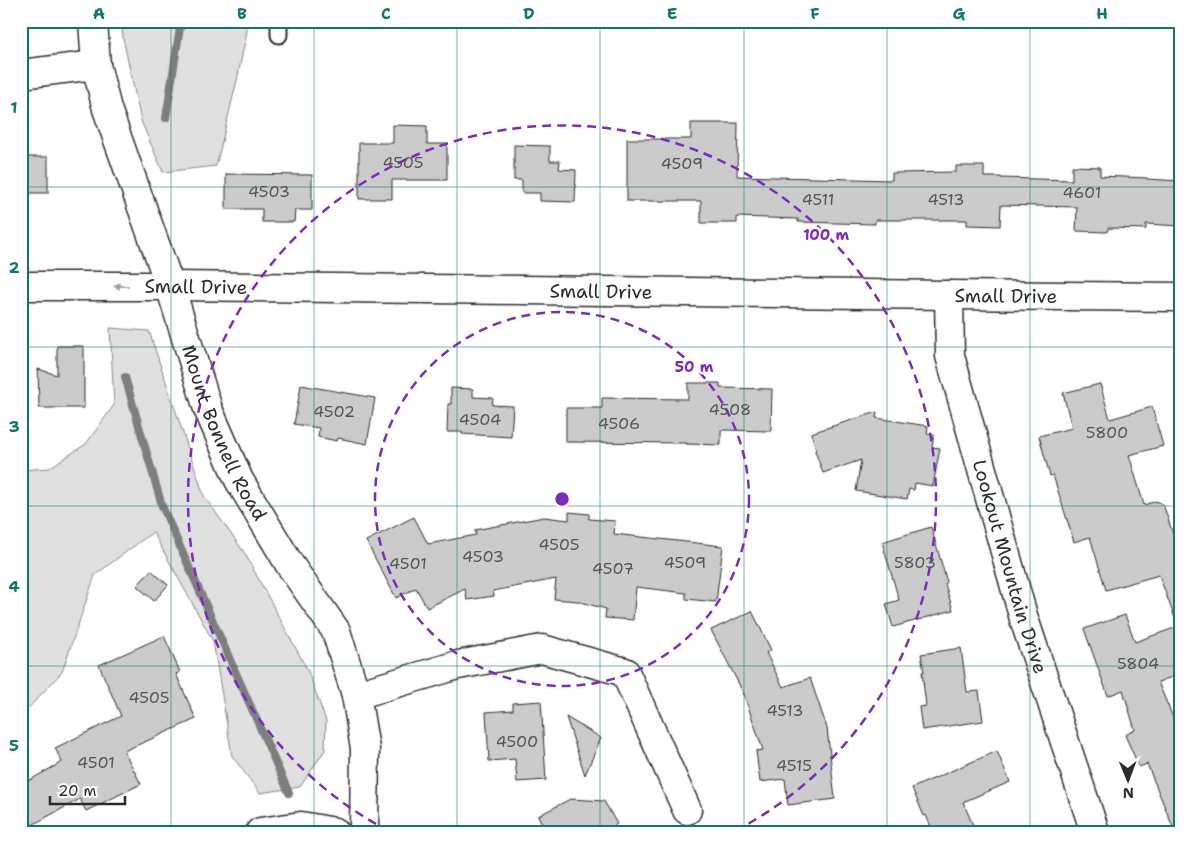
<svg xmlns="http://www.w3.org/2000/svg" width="1201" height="853" viewBox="0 0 1201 853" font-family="'Shantell Sans',sans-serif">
	<rect width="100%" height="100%" fill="#fff"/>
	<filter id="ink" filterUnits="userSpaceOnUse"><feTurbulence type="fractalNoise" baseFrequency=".02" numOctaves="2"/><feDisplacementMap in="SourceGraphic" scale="10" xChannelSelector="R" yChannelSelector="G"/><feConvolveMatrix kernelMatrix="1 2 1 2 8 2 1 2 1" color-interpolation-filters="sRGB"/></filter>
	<g filter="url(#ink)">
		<!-- green -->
		<path fill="#e0e0e0" stroke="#868686" d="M122 21H249L237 80 216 166 163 172 141 121 123 38Z
			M110 328 149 331 204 496 244 552 308 671 326 721 325 750 300 787 260 793 232 756 213 641 153 532 95 575 62 672 21 716V470L49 468 86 444 114 405Z"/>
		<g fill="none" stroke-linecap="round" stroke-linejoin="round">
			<!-- stream -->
			<path stroke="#7e7e7e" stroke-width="8" d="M166 118 181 21
				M125 377 162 506 289 793"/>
		</g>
		<!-- building -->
		<path fill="#cbcbcb" stroke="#2b2b2b" d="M691 123H738L737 176 892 180V173L956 172V166H984V177H1001V178L1072 180V166L1100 167V176L1147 178V179L1180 181V226L1146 224V229L1108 228 1107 232 1076 231 1077 207 1001 205 1000 226 967 225V220H875V224L798 222V219L737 217V223H701V201H627V139H691Z
			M393 125 427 126V144H447V180H392V199H359V143H393Z
			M514 145 550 146V161H560L559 169 576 170 575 202 540 201V193H522V180H514Z
			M21 157H48V193H21Z
			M226 174 312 175V210H295L294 222H262V209H226Z
			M57 346H84V408H39L38 369 57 375Z
			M688 383H720V388L772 389 771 431 721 430V445L686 444 687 443 566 442V408H602V398L688 399Z
			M1100 384 1110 419 1152 407 1163 446 1129 455 1144 505 1156 501 1163 504 1173 534 1180 532V624H1177L1159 575 1106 590 1090 537 1074 542 1053 475 1050 476 1039 436 1072 428 1063 393Z
			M301 385 375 398 367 444 338 438 337 441 318 437 319 428 294 424Z
			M451 388 473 389V397L493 398 492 405 513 406 511 437 462 434V432H447L448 404H451Z
			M877 412 876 418 928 426 927 434 934 435 932 447 940 448 933 486 915 483 914 490 909 489 907 499 856 491 861 460 823 473 815 451 816 449 811 433Z
			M569 512 589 514V519L615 521 614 534 723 546 716 602 686 599V593L636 587 633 620 605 618 606 609 577 601 554 599 556 579 493 591 494 596 467 600 465 589 427 608 416 588 396 598 366 541 414 517 428 544 476 535 475 530 544 517 569 520Z
			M931 527 947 582 945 584 953 610 893 627 886 604 899 600 882 542Z
			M151 570 168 585 154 601 137 586Z
			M752 611 771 650 766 653 783 687 810 678 827 728 835 799 788 805 785 779 760 782 756 751 763 750 743 692 711 630Z
			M1125 615 1135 642 1180 626V674L1158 682 1180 734V832H1175L1147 764 1139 767 1125 735 1135 730 1123 690 1108 696 1084 629Z
			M164 636 180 672 176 674 196 719 124 751 141 784 86 811 80 799 21 831V785L62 762 55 748 121 716 99 665Z
			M961 648 967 692 979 691 983 721 922 730 919 707 926 706 922 672H924L921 654Z
			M541 701 546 780 517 782 515 759 489 761 486 712 513 710V703Z
			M566 717 601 738 585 775Z
			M997 751 1010 782 963 802 976 832H933L926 815 924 816 912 788Z
			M570 799 604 801 617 824 602 832H547L538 816Z"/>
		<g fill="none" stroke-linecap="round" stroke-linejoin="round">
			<!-- service casing -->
			<g stroke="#2b2b2b" stroke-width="19">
				<path id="service" d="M279 21V35"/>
			</g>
			<!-- minor casing -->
			<g stroke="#2b2b2b" stroke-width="31">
				<g id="minor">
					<path id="s1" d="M93 21 96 65 107 109 170 286 208 409 239 480 290 565 336 631 356 695 365 749 364 832"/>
					<path d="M21 74 96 65"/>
					<path id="s2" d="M21 286H170L949 295 1180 297"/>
					<path id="s3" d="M949 295 950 356 1024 619 1095 832"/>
					<path d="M356 695 458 665 542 649 625 672 687 810"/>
					<path d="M260 832 301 826 335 832"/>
				</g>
			</g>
			<!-- service -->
			<use href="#service" stroke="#fff" stroke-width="15"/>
			<!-- minor -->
			<use href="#minor" stroke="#fff" stroke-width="28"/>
		</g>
		<!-- one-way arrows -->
		<defs><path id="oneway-solid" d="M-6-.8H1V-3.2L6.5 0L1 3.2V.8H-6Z" transform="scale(1.25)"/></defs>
		<use fill="#a0a0a0" href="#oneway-solid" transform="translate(121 286) rotate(-180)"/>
	</g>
	<!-- grid -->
	<path fill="none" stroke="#0f766e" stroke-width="1" stroke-opacity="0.55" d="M171 21V832M314 21V832M457 21V832M600 21V832M744 21V832M887 21V832M1030 21V832M21 187H1180M21 347H1180M21 506H1180M21 666H1180"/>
	<!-- distance rings -->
	<g fill="none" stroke="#7b2cbf" stroke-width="2.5" stroke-dasharray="9 6">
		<circle cx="562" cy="499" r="187"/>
		<path d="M389 831A374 374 0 1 1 735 831"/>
	</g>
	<g text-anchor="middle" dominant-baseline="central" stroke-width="5" stroke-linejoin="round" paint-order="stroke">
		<!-- number labels -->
		<g font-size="16" fill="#535353">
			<text x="403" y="162">4505</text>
			<text x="682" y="163">4509</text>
			<text x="269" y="191">4503</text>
			<text x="1082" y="192">4601</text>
			<text x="818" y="199">4511</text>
			<text x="946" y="199">4513</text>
			<text x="730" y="409">4508</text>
			<text x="334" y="411">4502</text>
			<text x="480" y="419">4504</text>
			<text x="619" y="423">4506</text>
			<text x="1107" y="432">5800</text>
			<text x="559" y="544">4505</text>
			<text x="483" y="556">4503</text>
			<text x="685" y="562">4509</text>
			<text x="915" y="562">5803</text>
			<text x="408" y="563">4501</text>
			<text x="613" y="568">4507</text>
			<text x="1138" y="663">5804</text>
			<text x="149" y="697">4505</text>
			<text x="785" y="710">4513</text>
			<text x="517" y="741">4500</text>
			<text x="96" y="762">4501</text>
			<text x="794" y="765">4515</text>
		</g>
		<!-- street labels -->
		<g font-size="19" fill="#2b2b2b" stroke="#fff">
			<text stroke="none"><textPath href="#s2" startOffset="175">Small Drive</textPath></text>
			<text stroke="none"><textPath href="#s2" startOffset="580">Small Drive</textPath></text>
			<text stroke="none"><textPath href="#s2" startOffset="985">Small Drive</textPath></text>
			<text stroke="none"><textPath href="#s1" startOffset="434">Mount Bonnell Road</textPath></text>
			<text stroke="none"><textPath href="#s3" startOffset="280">Lookout Mountain Drive</textPath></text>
		</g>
	</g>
	<circle cx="562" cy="499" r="8" fill="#7b2cbf" stroke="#fff" stroke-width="2.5"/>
	<g font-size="15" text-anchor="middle" font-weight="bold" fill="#7b2cbf" stroke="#fff" stroke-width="5" stroke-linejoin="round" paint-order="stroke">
		<text x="826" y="240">100 m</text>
		<text x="694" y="372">50 m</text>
	</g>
	<!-- margin -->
	<rect width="1201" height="853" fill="none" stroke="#fff" stroke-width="55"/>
	<!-- north arrow -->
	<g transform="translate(1128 780) rotate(179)" stroke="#ffffff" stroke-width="4" paint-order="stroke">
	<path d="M0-4L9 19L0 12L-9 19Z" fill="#2b2b2b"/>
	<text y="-8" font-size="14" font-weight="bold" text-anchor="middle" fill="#2b2b2b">N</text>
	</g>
	<!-- scale -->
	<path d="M50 796v8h75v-8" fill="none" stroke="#2b2b2b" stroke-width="2.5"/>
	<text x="58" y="796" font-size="15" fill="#2b2b2b" stroke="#ffffff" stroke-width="4" paint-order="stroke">20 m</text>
	<rect x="28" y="28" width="1146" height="798" fill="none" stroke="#0f766e" stroke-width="2"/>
	<g font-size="16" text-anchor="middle" font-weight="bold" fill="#0f766e">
		<text x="99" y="19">A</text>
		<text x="242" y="19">B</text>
		<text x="386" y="19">C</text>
		<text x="529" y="19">D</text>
		<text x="672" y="19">E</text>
		<text x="815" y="19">F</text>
		<text x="959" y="19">G</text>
		<text x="1102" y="19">H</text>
		<text x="14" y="113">1</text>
		<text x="14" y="273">2</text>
		<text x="14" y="432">3</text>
		<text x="14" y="592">4</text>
		<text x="14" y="751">5</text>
	</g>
</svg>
